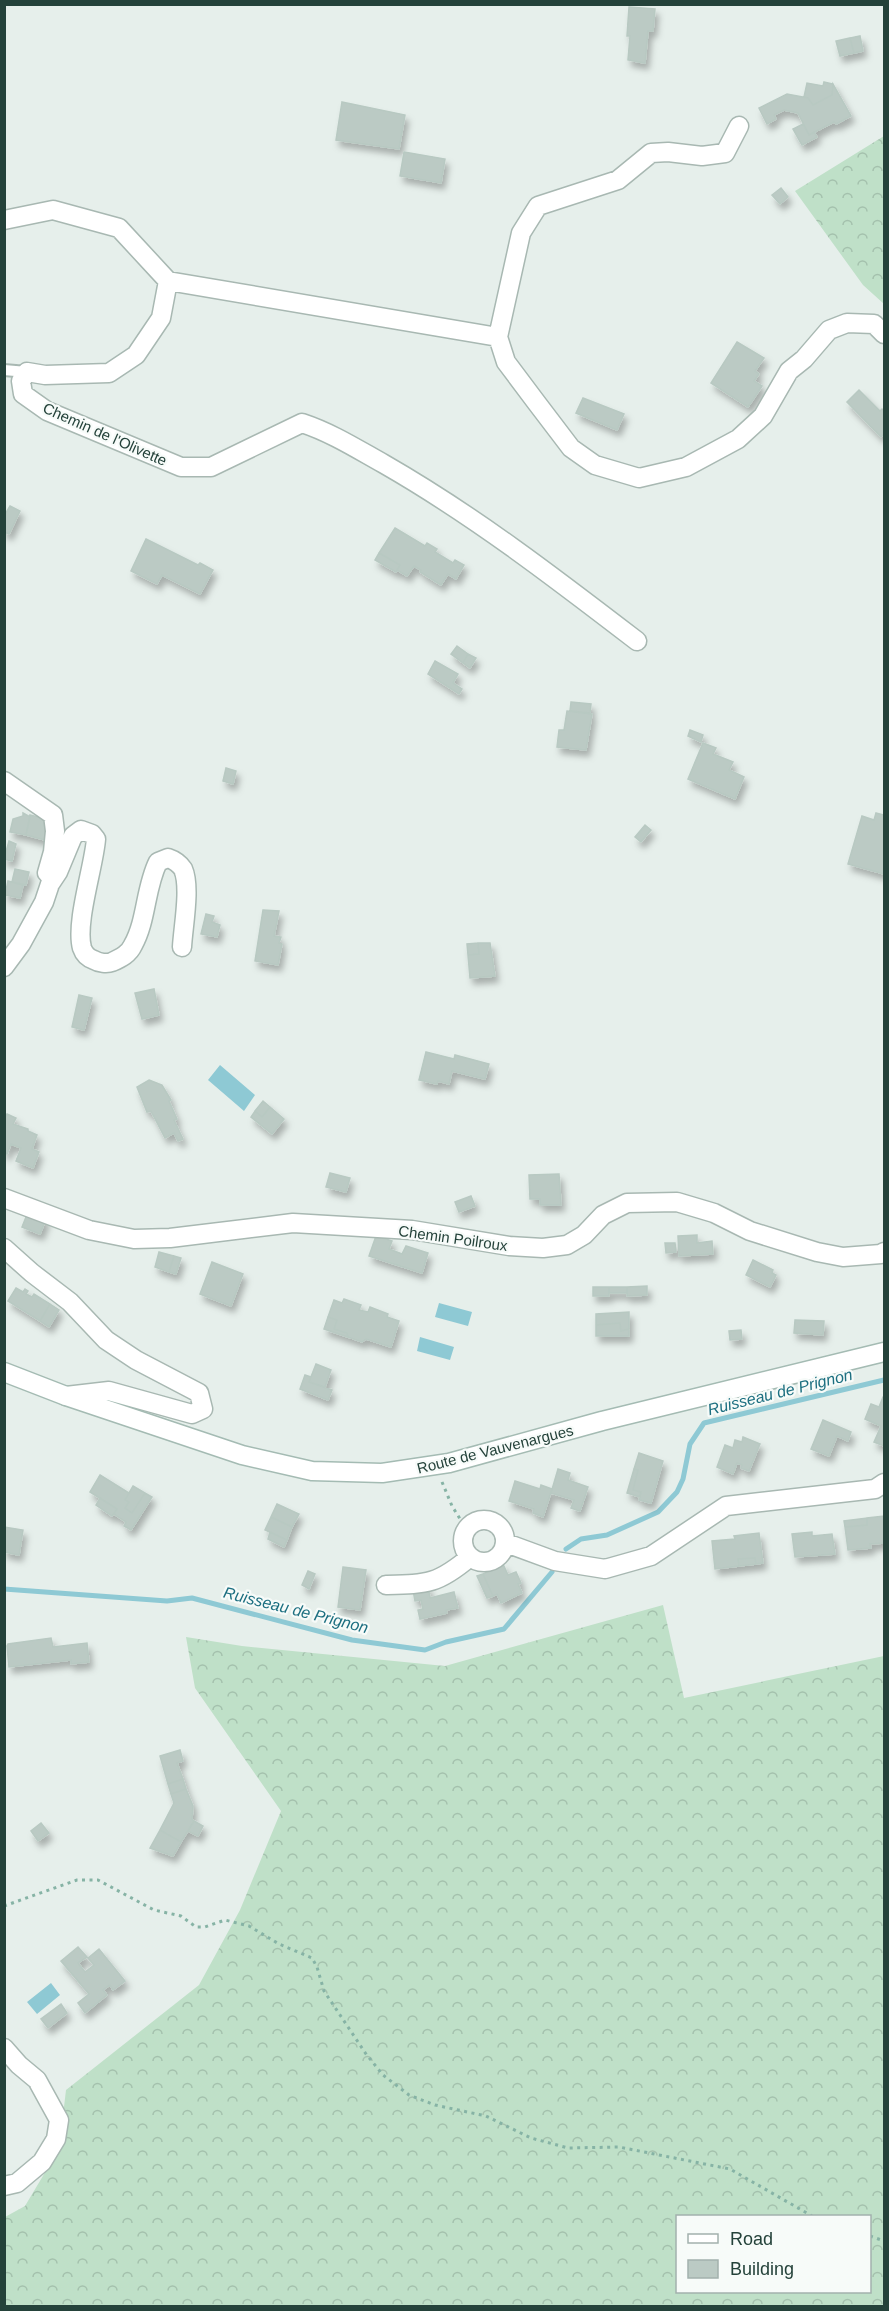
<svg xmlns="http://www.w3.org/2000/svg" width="889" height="2311" viewBox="0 0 889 2311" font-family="Arial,sans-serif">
	<defs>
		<pattern id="forest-crowns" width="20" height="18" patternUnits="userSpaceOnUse" patternTransform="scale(1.5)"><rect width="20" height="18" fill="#bfe0c8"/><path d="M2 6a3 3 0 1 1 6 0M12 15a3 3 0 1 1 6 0" fill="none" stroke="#a4c1ad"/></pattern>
		<filter id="shadow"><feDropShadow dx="3.5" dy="6" stdDeviation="3" flood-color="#0004"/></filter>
	</defs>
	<rect width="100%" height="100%" fill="#e6efeb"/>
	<!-- forest -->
	<path fill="url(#forest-crowns)" fill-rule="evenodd" d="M884 136V304L863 285 795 191Z
		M663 1605 684 1698 884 1656V2306H5V2217L25 2206 59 2149 66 2090 199 1985 240 1910 281 1811 195 1688 186 1637 242 1646 445 1666ZM678 2216H870V2292H678Z"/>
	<!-- water -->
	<path fill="#8ec9d4" d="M220 1065 255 1095 244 1111 208 1080Z
		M439 1303 472 1312 468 1326 435 1317Z
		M420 1337 454 1347 450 1360 417 1351Z
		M51 1983 60 1995 37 2014 27 2002Z"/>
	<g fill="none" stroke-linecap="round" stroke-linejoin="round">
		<!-- stream -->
		<path stroke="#8ec9d4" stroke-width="5" d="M566 1549 581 1539 607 1535 658 1512 677 1492 683 1479 690 1444 704 1423 884 1380
			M4 1589 167 1601 192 1598 352 1640 425 1650 446 1642 504 1629 552 1572"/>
	</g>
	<!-- building -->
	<path fill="#bbcac4" stroke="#b8c9c2" stroke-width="1.5" filter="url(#shadow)" d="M629 7 655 9 653 31H648L645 63 628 60 630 36H627Z
		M860 36 863 51 854 53 850 38Z
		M850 38 854 53 840 56 836 41Z
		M824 82 833 84 832 95 813 105 808 98 804 97 807 83 823 86Z
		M833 84 851 116 836 124 834 122 809 135 798 113 784 110 774 115 776 119 767 124 759 108 787 94 808 98 813 105 832 95Z
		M342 102 405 115 399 149 336 140Z
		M803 124 809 135 814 132 817 137 802 145 793 129Z
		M404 152 445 159 441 183 400 176Z
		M781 188 788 197 780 204 772 195Z
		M737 342 764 358 755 371 759 374 754 381 762 386 748 407 711 383Z
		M859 390 880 411 882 409 884 411V434L881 437 847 402Z
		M583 398 624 414 617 430 576 413Z
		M10 506 20 511 9 534 4 532V516Z
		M395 528 425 546 427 543 437 549 435 552 453 563 455 560 464 565 456 579 448 574 441 585 420 572 421 570 414 566 407 576 397 570 400 565 379 553Z
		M146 539 198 565 200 563 213 570 200 594 162 575 157 584 131 571Z
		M379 553 400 565 396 572 375 560Z
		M457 646 468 654 463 663 451 654Z
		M468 654 476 658 470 668 463 663Z
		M435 661 458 674 453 683 462 689 459 694 428 674Z
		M571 702 591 704 590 713 570 711Z
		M567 711 592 714 586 750 557 747 559 730H564Z
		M690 730 703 735 701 742 688 736Z
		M703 743 716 748 713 754 733 762 729 770 744 777 735 799 688 779Z
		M226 768 236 771 233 784 223 781Z
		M23 813 30 817 26 835 10 832 13 819 23 816Z
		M876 813 884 815V874L848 864 862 816 874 820Z
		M30 815 46 819 45 825 48 826 45 840 26 835Z
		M645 825 651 830 641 842 635 837Z
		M9 841 16 844 12 861 4 859Z
		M15 869 29 872 26 885 12 882Z
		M8 881 23 885 20 898 5 895Z
		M263 910 279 911 274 936 281 937 279 943 282 944 278 965 255 961Z
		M206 914 214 916 212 922 220 925 217 937 201 934Z
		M478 943 479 954 468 955 467 944Z
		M478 943H490L495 976 470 978 468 955 479 954Z
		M154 989 159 1015 142 1019 135 993Z
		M79 995 92 998 84 1030 72 1027Z
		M426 1052 454 1059 455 1055 489 1064 485 1079 452 1071 449 1084 438 1081 437 1084 419 1080Z
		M149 1080 162 1085 171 1100 169 1101 177 1119 174 1120 183 1139 178 1141 174 1133 165 1138 151 1111 147 1112 137 1087Z
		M263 1101 270 1107 262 1117 255 1111Z
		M270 1107 284 1119 272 1134 251 1117 255 1111 262 1117Z
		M7 1114 16 1118 13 1124 28 1129V1131L37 1135 32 1149 39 1152 33 1168 16 1161 21 1148 11 1144 7 1154 4 1153V1119Z
		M330 1173 350 1178 346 1192 326 1187Z
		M559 1174 561 1205H540V1199H530L529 1175Z
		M471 1196 475 1206 459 1212 455 1202Z
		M28 1212 46 1219 40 1234 22 1227Z
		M697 1235V1243L712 1241 713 1254 679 1256 678 1236Z
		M376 1236 392 1241 389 1249 402 1254 406 1246 428 1253 422 1273 369 1256Z
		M665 1243H675L676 1252 666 1253Z
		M159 1252 174 1256 169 1272 155 1267Z
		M174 1256 181 1258 176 1274 169 1272Z
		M753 1260 773 1270 772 1273 776 1275 770 1287 746 1275Z
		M212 1262 243 1274 231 1306 200 1294Z
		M647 1286V1295L627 1296V1287Z
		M593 1287H609V1296H593Z
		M609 1287H627V1293H609Z
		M16 1288 23 1292 25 1289 28 1291 26 1294 32 1297 34 1294 50 1304 40 1321 8 1301Z
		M344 1299 361 1305 359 1310 368 1312 370 1307 388 1314 387 1317 399 1321 391 1347 366 1339 362 1342 348 1337 347 1333 334 1329 337 1320 328 1317 334 1300 342 1303Z
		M50 1304 59 1310 49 1327 40 1321Z
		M629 1312V1329L621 1331 620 1323 596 1325V1314Z
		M328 1317 337 1320 334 1329 347 1333 348 1337 324 1329Z
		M795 1320 824 1321 823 1335 794 1333Z
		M620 1323 621 1331 629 1329V1336H596V1325Z
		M741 1330 742 1339 730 1340 729 1331Z
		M316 1364 331 1370 325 1387 309 1382Z
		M305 1375 311 1377 309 1382 332 1390 328 1400 300 1389Z
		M883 1397H884V1446L874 1442 881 1426 865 1419 871 1404 879 1407Z
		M823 1420 851 1432 848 1441 837 1436 829 1456 811 1449Z
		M743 1437 760 1444 749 1471 741 1468 742 1465 737 1463 733 1474 717 1467 725 1445 733 1448 735 1440 742 1442Z
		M639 1453 663 1461 651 1503 639 1500 641 1492 633 1490 638 1470 634 1469Z
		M558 1469 570 1473 568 1480 588 1487 580 1511 571 1508 574 1500 551 1493Z
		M634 1469 638 1470 633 1490 641 1492 640 1497 627 1493Z
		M100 1475 129 1493 125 1500 129 1502 125 1508 132 1513 145 1493 152 1497 131 1530 124 1526 126 1522 114 1514 117 1509 90 1492Z
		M515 1481 540 1489 541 1485 552 1489 543 1517 533 1513 534 1509 509 1501Z
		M133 1486 145 1493 132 1513 125 1508 129 1502 125 1500Z
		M100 1498 117 1509 112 1516 96 1505Z
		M277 1504 299 1514 292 1527 271 1517Z
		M884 1516V1543L870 1544 871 1548 848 1550 845 1527 867 1525V1518Z
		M271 1517 292 1527 287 1540 265 1530Z
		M867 1518V1525L845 1527 844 1521Z
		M4 1527 23 1530 19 1555 4 1552Z
		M270 1532 287 1540 284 1547 268 1539Z
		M812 1532V1536L832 1534 835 1554 795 1557 792 1534Z
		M759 1533 763 1563 756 1564 755 1558 738 1559 739 1566 715 1569 712 1541 735 1539 734 1536Z
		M755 1558 756 1564 739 1566 738 1559Z
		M503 1564 508 1575 516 1572 521 1583 518 1584 522 1593 501 1603 497 1594 493 1596 483 1574Z
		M343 1567 366 1570 360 1610 338 1607Z
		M308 1571 315 1574 309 1589 302 1585Z
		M483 1574 493 1596 487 1598 477 1576Z
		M428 1586 430 1598 454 1592 458 1608 446 1610 447 1613 420 1619 418 1610 423 1609 421 1600 415 1601 413 1590Z
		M51 1638 53 1647 87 1643 89 1662 71 1664V1660L9 1667 7 1646 8 1644Z
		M180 1750 183 1761 177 1763 183 1779 168 1784 160 1756Z
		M183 1779 186 1789 171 1794 168 1784Z
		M186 1789 193 1806 192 1819 194 1821 181 1842 160 1830 174 1803 171 1794Z
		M194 1821 203 1826 198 1836 188 1831Z
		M41 1823 49 1833 38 1841 31 1831Z
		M160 1830 181 1842 173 1856 150 1848Z
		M78 1947 87 1957 78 1963 85 1972 94 1965 88 1958 99 1949 125 1981 113 1990 110 1985 103 1990 107 1995 85 2013 78 2003 89 1994 61 1961Z
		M61 2004 67 2013 48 2028 41 2019Z"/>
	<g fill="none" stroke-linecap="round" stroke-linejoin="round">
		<!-- service casing -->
		<g stroke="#a8b8b2" stroke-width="14">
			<path id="service" d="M4 370 27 372"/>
		</g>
		<!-- minor casing -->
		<g stroke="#a8b8b2" stroke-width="21">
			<path id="minor" d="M739 126 725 153 702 156 668 152 651 153 618 180 538 206 521 233 498 337 506 362 536 402 571 448 595 465 639 478 686 467 738 439 763 416 789 371 804 359 829 330 847 323 874 324 884 334
				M4 220 53 210 119 228 168 281 161 318 136 355 109 373 45 375 27 372 21 381 23 394 47 411 181 467H211L302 423C332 433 357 449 384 464 473 515 555 578 637 641
				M168 281 498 337
				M4 781 53 815 55 831 53 852 47 873
				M4 967 21 944 44 902 50 884 58 872 73 836 81 830 92 834 96 839C94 866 75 923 82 948 84 954 88 958 94 960 99 963 107 964 112 962 121 958 129 954 133 945 147 920 145 888 158 862L168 858C174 860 179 863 183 869 191 887 183 927 182 947
				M4 1198 89 1230 134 1239 170 1238 293 1223 412 1230 509 1246 543 1248 567 1245 584 1235 603 1215 627 1203 677 1202 714 1213 750 1231 817 1252 843 1257 881 1254 884 1252
				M4 1248 32 1273 70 1302 106 1340 136 1360 199 1393 203 1409 192 1414 109 1391 66 1396
				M463 1541a21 21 0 1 1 42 0a21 21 0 1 1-42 0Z
				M506 1543 555 1561 605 1569 651 1556 726 1506 875 1489 884 1483
				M386 1585C428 1584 438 1584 470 1557
				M4 2048 19 2065 37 2080 59 2120 56 2139 42 2162 17 2183 4 2186"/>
		</g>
		<!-- secondary casing -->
		<g stroke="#a4bbb3" stroke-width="21">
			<path id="secondary" d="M4 1372 66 1396 242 1455 312 1471 382 1473 449 1463 602 1421 884 1352"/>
		</g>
		<!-- path -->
		<path stroke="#86b3a5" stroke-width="3" stroke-dasharray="3 4.5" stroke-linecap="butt" d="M442 1482 452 1506 467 1530
			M4 1906 77 1880H98L154 1910 181 1916 196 1927H205L225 1920 249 1926 279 1944 312 1958 317 1967 324 1991 366 2054 383 2075 409 2095 435 2105 486 2116 531 2138 568 2148 619 2147 730 2169 812 2216
			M870 2236 884 2241"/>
		<!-- service -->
		<use href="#service" stroke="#fff" stroke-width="10"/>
		<!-- minor -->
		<use href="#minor" stroke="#fff" stroke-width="18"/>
		<!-- secondary -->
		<use href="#secondary" stroke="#fff" stroke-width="18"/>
	</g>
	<g text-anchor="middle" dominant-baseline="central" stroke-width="4.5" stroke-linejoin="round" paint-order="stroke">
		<!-- street labels -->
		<g font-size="15" fill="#24423a" stroke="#f7fbf9">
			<text transform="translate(105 434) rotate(24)">Chemin de l'Olivette</text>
			<text transform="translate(453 1238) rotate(8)">Chemin Poilroux</text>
			<text transform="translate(495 1449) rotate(-14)">Route de Vauvenargues</text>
		</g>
		<!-- water labels -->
		<g font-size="16" font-style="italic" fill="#1c6f80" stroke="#f7fbf9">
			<text transform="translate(780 1392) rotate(-14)">Ruisseau de Prignon</text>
			<text transform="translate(296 1610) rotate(14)">Ruisseau de Prignon</text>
		</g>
	</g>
	<!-- border -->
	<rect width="889" height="2311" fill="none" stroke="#24423a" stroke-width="12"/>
	<!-- legend -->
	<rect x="676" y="2215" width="195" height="78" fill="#f7fbf9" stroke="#a3b1ad" stroke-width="1.5"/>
	<rect x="688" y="2234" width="30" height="9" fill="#ffffff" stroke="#a3b1ad" stroke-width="1.5"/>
	<text x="730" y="2245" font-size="18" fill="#24423a">Road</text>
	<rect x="688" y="2260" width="30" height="18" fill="#bbcac4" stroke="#a3b1ad" stroke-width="1.5"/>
	<text x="730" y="2275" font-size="18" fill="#24423a">Building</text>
</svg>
